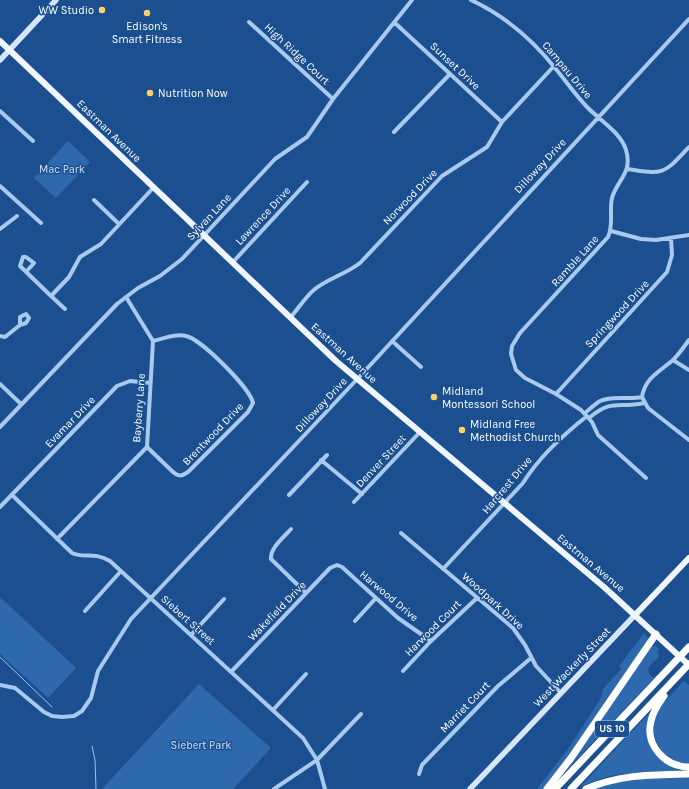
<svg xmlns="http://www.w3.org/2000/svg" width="689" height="789" viewBox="0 0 689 789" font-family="Karla,sans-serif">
	<rect width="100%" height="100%" fill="#1b4f8f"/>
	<!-- green -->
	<path fill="#2e69ad" d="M68 141 90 162 56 198 34 178Z
		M0 597 76 668 48 698 0 654Z
		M644 633 648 638V642L556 774 544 789H537L570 746 601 698 603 689 621 669 619 666Z
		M655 645 659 649 657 652 659 653 658 658C651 665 642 669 654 678L562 775 652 647Z
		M684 681 689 685V764C666 763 649 742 655 719 658 708 666 700 674 692 677 688 681 683 684 681Z
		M199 684 271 748 233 789H102Z
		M652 710 648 720 661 759 670 767 680 771 641 772 609 776 581 786Z
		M689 778V789H598C609 777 671 778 689 778Z"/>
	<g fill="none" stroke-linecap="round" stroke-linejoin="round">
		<!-- stream -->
		<path stroke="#9cc4f0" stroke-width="1" d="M0 657 52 707
			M92 746 95 760 96 789"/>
		<!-- street -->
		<path stroke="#a9c9ee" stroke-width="4" d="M471 0C505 16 532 39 555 68 566 81 576 96 588 108 600 120 621 133 626 150 633 173 617 180 612 198 609 211 614 224 608 237L520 333 512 346 511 354 516 370 525 378 556 394 581 410 592 422 598 435 646 478
			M249 22 333 99
			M395 23 502 122
			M0 111 33 141
			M394 132 450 74
			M627 169C664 175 664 174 689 147
			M0 186 41 223
			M94 200 119 224
			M0 229 17 216
			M611 231 641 239 656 240 689 235
			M233 262 307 182
			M26 272 34 263 26 257H23L20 266 51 296 69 277 80 257 101 244 154 187
			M51 296 65 309
			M290 318C299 308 305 297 315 289 329 278 346 274 360 263L442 176 487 147 502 122 554 66
			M0 336 5 337 20 325 26 323 29 318 26 314 20 317V325
			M392 341 421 367
			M673 360 689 370
			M0 384 21 404
			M556 394 667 272 672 255 671 238
			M642 397C645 378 659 372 673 360 679 354 684 347 689 340
			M642 397 648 408 689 440
			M585 413C590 409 595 404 600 401 613 395 628 400 642 397
			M589 418C613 398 618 409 644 403
			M0 427 117 304 138 288 160 276 182 259 275 159 307 137 333 99 412 0
			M147 447 173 472C179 477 182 476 188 472L248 412 253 403C250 388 201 339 186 336 176 333 163 339 153 341
			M321 460 362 494
			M12 495 72 553C85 559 93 551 110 561L303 738 317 760 325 789
			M289 495 327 455
			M354 502 420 432
			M0 507 117 386 130 381 150 383
			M291 529C284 537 270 548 271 559L306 593
			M401 533 513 628 525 645 536 666 561 693
			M57 539 147 447 153 341 126 297
			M443 569 523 483C539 457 563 435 587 416
			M85 611 121 571
			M355 621 376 598
			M191 635 224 599
			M403 671 431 641 477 598
			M231 672 330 568 337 565 342 567 398 618 431 641
			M0 685 15 688 44 712 52 716 62 717 74 716 82 711 91 698 98 671 131 619 362 374 689 19
			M273 710 306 674
			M419 774 422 765 498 686 531 658
			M274 789 317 760 361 714"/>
		<!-- secondary -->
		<path stroke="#d6e6fa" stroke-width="5.5" d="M0 60 56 0
			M470 789 635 615"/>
		<!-- primary -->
		<path stroke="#f0f6ff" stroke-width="6" d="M0 41 336 361 604 587 689 665
			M635 615 689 558"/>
		<!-- highway -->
		<path stroke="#fff" stroke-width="7" d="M664 696C659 703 653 711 651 721 645 745 665 767 689 767
			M547 789 571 758 656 634
			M555 789 689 647
			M571 789 689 664
			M586 789C620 774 653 775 689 774"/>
	</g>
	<!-- markers -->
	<g fill="#ffd166" stroke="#1b4f8f" stroke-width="1.5">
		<circle cx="102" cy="10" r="4"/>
		<circle cx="147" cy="13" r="4"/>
		<circle cx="150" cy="93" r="4"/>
		<circle cx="434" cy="397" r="4"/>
		<circle cx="462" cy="430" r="4"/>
	</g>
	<g text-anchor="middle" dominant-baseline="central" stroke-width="3" stroke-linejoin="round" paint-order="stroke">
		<!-- shield labels -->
		<rect fill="#1b4f8f" stroke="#bbcadd" stroke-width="1" x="595" y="721" width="34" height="16" rx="3"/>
		<g font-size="10" font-weight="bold" fill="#fff">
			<text x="612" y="729">US 10</text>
		</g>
		<!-- poi labels -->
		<g font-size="11" fill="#fff" stroke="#1b4f8f" text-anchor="start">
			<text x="94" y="10" text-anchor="end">WW Studio</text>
			<text x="147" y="26" text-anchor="middle">Edison's<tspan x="147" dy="13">Smart Fitness</tspan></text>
			<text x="158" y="93">Nutrition Now</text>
			<text x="442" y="391">Midland<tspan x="442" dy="13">Montessori School</tspan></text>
			<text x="470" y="424">Midland Free<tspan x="470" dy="13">Methodist Church</tspan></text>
		</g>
		<!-- street labels -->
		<g font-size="11" fill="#fff" stroke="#1b4f8f">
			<text transform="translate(297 54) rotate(43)">High Ridge Court</text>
			<text transform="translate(455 66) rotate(43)">Sunset Drive</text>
			<text transform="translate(567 70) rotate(50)">Campau Drive</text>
			<text transform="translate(109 131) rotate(44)">Eastman Avenue</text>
			<text transform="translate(540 166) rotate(-47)">Dilloway Drive</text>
			<text transform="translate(410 197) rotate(-46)">Norwood Drive</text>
			<text transform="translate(263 216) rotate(-47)">Lawrence Drive</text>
			<text transform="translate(209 217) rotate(-47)">Sylvan Lane</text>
			<text transform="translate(575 261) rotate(-48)">Ramble Lane</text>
			<text transform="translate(617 314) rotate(-47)">Springwood Drive</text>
			<text transform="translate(344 353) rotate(42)">Eastman Avenue</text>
			<text transform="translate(321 405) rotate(-47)">Dilloway Drive</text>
			<text transform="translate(139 408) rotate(-86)">Bayberry Lane</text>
			<text transform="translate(70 422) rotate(-46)">Evamar Drive</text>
			<text transform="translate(213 434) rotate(-46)">Brentwood Drive</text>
			<text transform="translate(381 461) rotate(-47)">Denver Street</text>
			<text transform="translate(507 485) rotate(-50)">Harcrest Drive</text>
			<text transform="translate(591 563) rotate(40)">Eastman Avenue</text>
			<text transform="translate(389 596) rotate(40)">Harwood Drive</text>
			<text transform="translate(493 601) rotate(42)">Woodpark Drive</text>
			<text transform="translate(277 611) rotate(-46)">Wakefield Drive</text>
			<text transform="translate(188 620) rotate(42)">Siebert Street</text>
			<text transform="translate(433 628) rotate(-45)">Harwood Court</text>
			<text transform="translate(572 667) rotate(-46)">West Wackerly Street</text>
			<text transform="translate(465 707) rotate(-46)">Marriet Court</text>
		</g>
		<!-- park labels -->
		<g font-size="11" fill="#cfe3fa" stroke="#1b4f8f">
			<text x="62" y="169">Mac Park</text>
			<text x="201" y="745">Siebert Park</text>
		</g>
	</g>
</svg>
